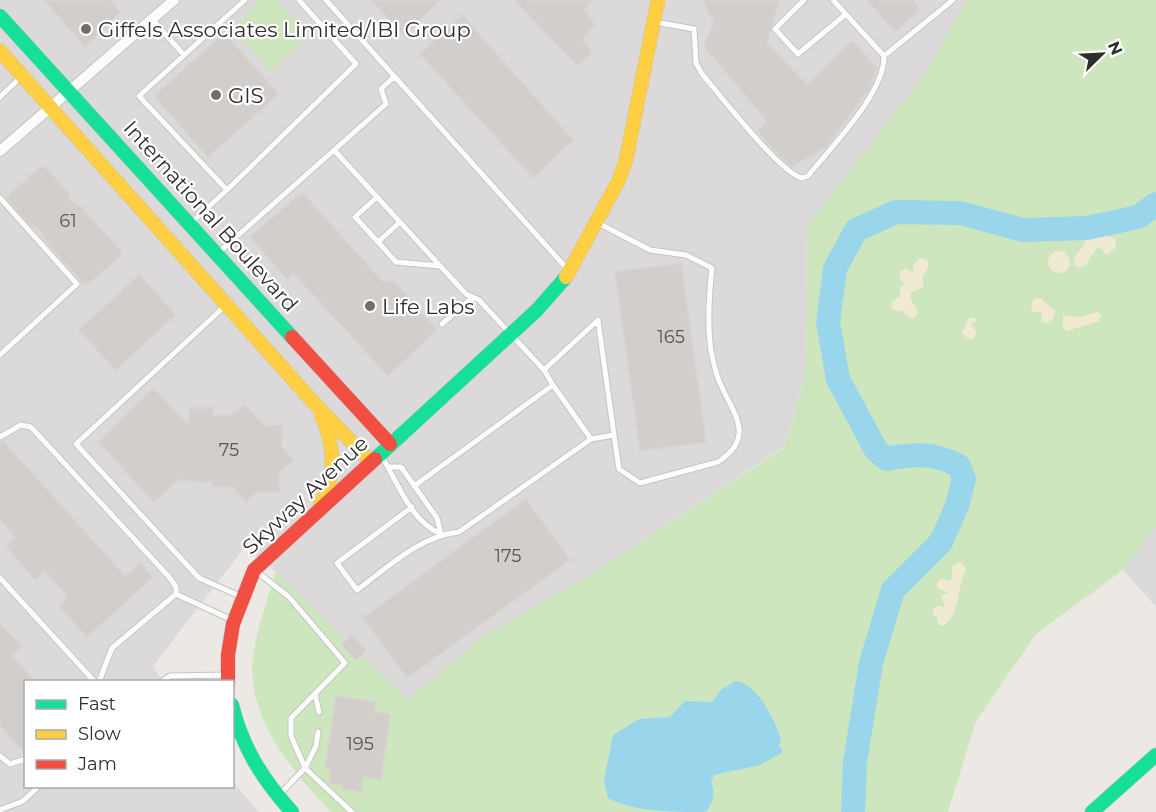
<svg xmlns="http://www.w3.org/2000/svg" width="1156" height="812" viewBox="0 0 1156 812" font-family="Montserrat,sans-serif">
	<rect width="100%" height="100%" fill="#ece8e4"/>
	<!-- industrial -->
	<path fill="#dcd9db" d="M0 0H967L925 74 807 227 805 378 784 447 592 574 484 636 407 700 276 572 245 547 153 666 162 681 26 682V786H232L233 782 259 812H0Z
		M1156 526V607L1123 570Z"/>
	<!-- green -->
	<path fill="#cee6be" d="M261 0H276L309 34 271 71 232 30Z
		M967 0H1156V526L1123 570 1036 634 976 721 948 812H331C292 771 246 718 253 657 257 628 267 600 276 572L407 700 484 636 592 574 784 448 805 378 807 227 925 74Z"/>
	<!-- sand -->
	<path fill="#f0ead3" d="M1094 233 1115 238 1116 247 1107 255 1098 246 1085 266 1077 267 1073 262C1076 252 1085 248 1086 237Z
		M1048 262a11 11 0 1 1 22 0a11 11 0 1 1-22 0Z
		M920 258 927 260 929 266 923 276V287L911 293 910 298 918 312 915 317 910 318 902 311 892 310 891 303 900 296V287L906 285 899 277 901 270 906 268 913 274V266Z
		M1040 298 1055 311 1054 317 1048 323 1042 322V313L1034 312 1031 309 1033 300Z
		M1097 312 1102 315 1099 321 1067 331 1063 328V315L1080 317Z
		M969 317 976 319 977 322 971 324 977 333 973 339H968L962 333Z
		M961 562 966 569C958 584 959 620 942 626L938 624V618L933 615V610L937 606 945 607 941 596 949 592 938 589 937 582 942 579 951 581 953 565Z"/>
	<!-- water -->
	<path fill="#99d6ec" d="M735 681C757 682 776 722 781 740L778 748 781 747 783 752 760 765 714 775 711 782C716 793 713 804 705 812 673 812 634 812 608 798L604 780 613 735 639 719 670 717 685 701 712 702 721 690Z"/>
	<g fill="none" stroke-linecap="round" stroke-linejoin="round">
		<!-- river -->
		<path stroke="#99d6ec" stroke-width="24" d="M853 812 855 762 871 663 893 590 941 542 957 506 964 479 959 466C936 453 913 453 887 459L876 450 838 379 828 322 835 269 856 230 896 212 960 213 1023 230 1087 228 1138 217 1156 204"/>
	</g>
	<!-- building -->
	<path fill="#d1cecb" stroke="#d7d4d0" stroke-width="1.5" d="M44 0H110L120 12 85 47Z
		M371 0H440L404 35Z
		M514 0H593L584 9 595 25 582 39 592 53 578 66Z
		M703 0H779L767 43 807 85 852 40 877 68 869 89 827 146 792 167 773 149 758 131 767 121 704 46 714 22Z
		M867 0H912L920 10 895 32Z
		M462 15 573 140 533 178 420 54Z
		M224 33 279 94 208 157 154 96Z
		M40 167H45L68 192 69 198 76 206 81 207 121 251V256L88 284H84L44 239V235L35 226H31L8 200V196Z
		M302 192 383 282 395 281 437 330 388 376 293 273 287 279 250 237Z
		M681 263 706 442 640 451 615 272Z
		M139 275 176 315 115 370 79 330Z
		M153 388 188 424 190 408H213V415H230L245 405 264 426 282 425 281 446 293 460 279 473V492L258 491 246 502 233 487H212V482L178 480 154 503 99 442Z
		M3 441 125 576 140 563 153 577 87 637 59 606 68 597 45 571 35 580 6 546 16 538 0 520V442Z
		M526 499 570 560 407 678 363 618Z
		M0 623 22 647 12 656 35 681H26V754L0 726Z
		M352 635 366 650 356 660 341 645Z
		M336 696 376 702 374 712 390 714 381 780 363 777 361 792 342 789 343 785 329 783 331 770 325 769Z"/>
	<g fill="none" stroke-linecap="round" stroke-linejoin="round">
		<!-- lane casing -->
		<g stroke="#c5c4c5" stroke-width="7">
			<path id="lane" d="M245 0 139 96 227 190 356 64 299 0
				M326 0 569 271
				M804 0 775 29 798 54 846 14
				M833 0 884 56 953 0
				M152 19 184 55
				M655 22 694 29 696 63 702 74C720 95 780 173 802 178L808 176C831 147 885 93 884 56
				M0 97 21 77
				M334 150 466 294 479 300 544 370 553 385 414 486
				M377 197 355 217 378 242
				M0 198 77 284 0 355
				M400 222 378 242 396 262 440 266
				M191 223 227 190
				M217 254 386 104 381 89 394 77
				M226 305 76 444 199 578 240 596
				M442 324 473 297
				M544 370 598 320 614 435
				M553 385 591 439
				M0 437 21 425 31 427 170 578 176 587V594
				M381 455C397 481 411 522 441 534L437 518 401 467H389
				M412 507 337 563 357 590C388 567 420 536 459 532L591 439 614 435 619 469 640 483 718 462C759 435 730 411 718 378 715 370 713 360 711 351 707 324 709 295 712 268L686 255 650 250 598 223
				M256 571 289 597 345 663 291 718V736L305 768 316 746 318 732
				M0 578 95 682
				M176 594 232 620
				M99 682 112 648 176 594
				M161 682 170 676 227 675
				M315 694 319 712
				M0 756 10 764 26 759
				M279 795 305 768 352 812
				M0 810 23 801 39 786"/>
		</g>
		<!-- street casing -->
		<g stroke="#c5c4c5" stroke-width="12">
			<path id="street" d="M0 151 174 0"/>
		</g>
		<!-- fast casing -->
		<g stroke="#c5c4c5" stroke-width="15">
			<path id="fast" d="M0 16 292 337
				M375 459 537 310 566 277
				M232 705C242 747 263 780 292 812
				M1092 812 1156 755"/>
		</g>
		<!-- slow casing -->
		<g stroke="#c5c4c5" stroke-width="15">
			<path id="slow" d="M0 51 315 404 371 462
				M566 277 618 182 626 160 658 0
				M320 505C338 476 334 444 321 414"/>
		</g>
		<!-- jam casing -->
		<g stroke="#c5c4c5" stroke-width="15">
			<path id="jam" d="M292 337 390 444
				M228 682V655L233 624 254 570 375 459"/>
		</g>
		<!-- lane -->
		<use href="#lane" stroke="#fcfcfb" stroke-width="5"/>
		<!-- street -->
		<use href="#street" stroke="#fcfcfb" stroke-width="10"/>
		<!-- fast -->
		<use href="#fast" stroke="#16e098" stroke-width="14"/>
		<!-- slow -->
		<use href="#slow" stroke="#ffcf43" stroke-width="14"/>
		<!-- jam -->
		<use href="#jam" stroke="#f24e42" stroke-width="14"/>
	</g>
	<!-- markers -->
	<g fill="#706f6e" stroke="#fff" stroke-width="2">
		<circle cx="86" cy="29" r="6"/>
		<circle cx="216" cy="95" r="6"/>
		<circle cx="370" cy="306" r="6"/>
	</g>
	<g text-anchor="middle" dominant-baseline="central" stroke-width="4.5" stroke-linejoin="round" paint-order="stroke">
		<!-- number labels -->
		<g font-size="18" fill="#585857">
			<text x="68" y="221">61</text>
			<text x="671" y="337">165</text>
			<text x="229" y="450">75</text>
			<text x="508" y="556">175</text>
			<text x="360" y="744">195</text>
		</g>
		<!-- poi labels -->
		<g font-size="21" fill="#2e2e2e" stroke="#fff" text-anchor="start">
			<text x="98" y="29">Giffels Associates Limited/IBI Group</text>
			<text x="228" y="95">GIS</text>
			<text x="382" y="306">Life Labs</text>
		</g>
		<!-- street labels -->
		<g font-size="21" fill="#2e2e2e" stroke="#fff">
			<text transform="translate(211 216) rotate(48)">International Boulevard</text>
			<text transform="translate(305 495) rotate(-43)">Skyway Avenue</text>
		</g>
	</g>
	<!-- legend -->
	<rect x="24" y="680" width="210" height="108" fill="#ffffff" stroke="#ababab" stroke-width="1.5"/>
	<rect x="36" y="700" width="30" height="9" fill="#16e098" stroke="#ababab" stroke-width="1.5"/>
	<text x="78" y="710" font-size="18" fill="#2e2e2e">Fast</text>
	<rect x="36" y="730" width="30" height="9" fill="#ffcf43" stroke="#ababab" stroke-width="1.5"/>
	<text x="78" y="740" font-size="18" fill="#2e2e2e">Slow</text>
	<rect x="36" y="760" width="30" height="9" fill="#f24e42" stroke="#ababab" stroke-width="1.5"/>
	<text x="78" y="770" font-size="18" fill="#2e2e2e">Jam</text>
	<!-- north arrow -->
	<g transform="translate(1102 54) rotate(66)" stroke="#ffffff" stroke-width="4.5" paint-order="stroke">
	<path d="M0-4.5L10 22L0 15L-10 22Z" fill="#2e2e2e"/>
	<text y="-9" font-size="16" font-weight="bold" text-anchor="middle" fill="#2e2e2e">N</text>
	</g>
</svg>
